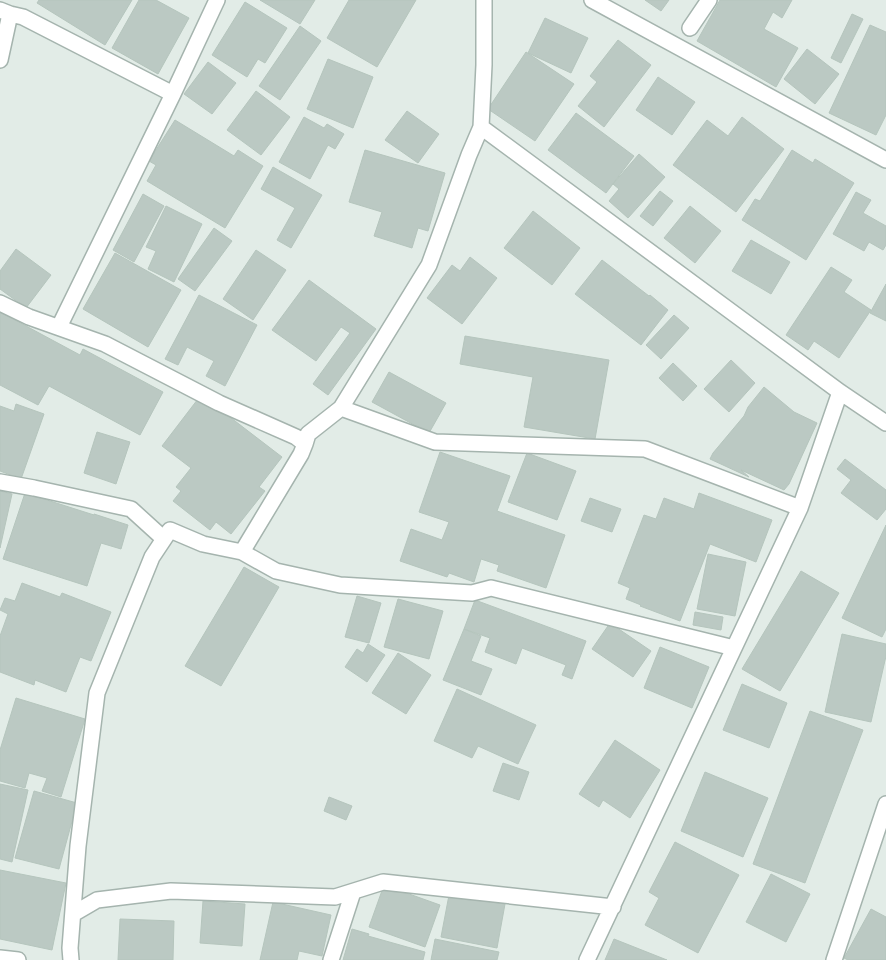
<svg xmlns="http://www.w3.org/2000/svg" width="886" height="960" viewBox="0 0 886 960" font-family="Figtree,sans-serif">
	<rect width="100%" height="100%" fill="#e2ece7"/>
	<!-- building -->
	<path fill="#bbc9c3" stroke="#b5c5bd" d="M39 0H132L105 45 37 3Z
		M139 0H156L189 18 158 74 112 48Z
		M260 0H315L300 24Z
		M349 0H416L377 67 327 38Z
		M645 0H669L661 11Z
		M720 0H792L782 18 773 12 764 29 798 48 776 87 697 41Z
		M245 2 287 28 265 63 258 59 247 77 212 55Z
		M852 14 863 19 841 63 831 58Z
		M545 18 588 38 571 73 528 53Z
		M870 25 886 32V115L876 135 829 113Z
		M300 26 321 41 280 100 259 86Z
		M618 40 651 65 604 127 578 106 597 82 590 76Z
		M807 49 839 74 815 104 784 79Z
		M526 52 574 84 535 141 488 109Z
		M328 59 373 77 353 128 307 109Z
		M208 62 236 83 212 114 184 94Z
		M658 77 695 102 672 135 636 110Z
		M256 91 290 117 261 155 227 130Z
		M407 111 439 134 418 163 385 140Z
		M576 113 634 156 606 193 548 150Z
		M304 117 324 128 327 124 344 134 335 149 328 145 310 179 279 162Z
		M742 117 784 149 736 212 673 165 707 120 728 136Z
		M175 120 234 156 238 150 263 166 225 228 147 181 156 165 149 161Z
		M365 150 445 173 428 231 418 228 412 248 374 236 382 212 349 202Z
		M792 150 813 163 815 159 854 183 806 260 742 220 755 199 760 201Z
		M639 154 665 177 628 218 609 201 619 189 613 184Z
		M273 167 322 195 291 248 277 240 295 208 261 189Z
		M660 191 673 201 653 226 640 216Z
		M856 192 871 200 863 213 886 226V245L883 250 869 242 864 251 833 234Z
		M143 194 164 206 134 262 113 250Z
		M166 206 202 224 174 282 148 269 156 251 146 247Z
		M690 206 721 231 695 263 664 238Z
		M533 211 580 248 552 285 504 248Z
		M214 228 232 241 195 291 178 279Z
		M751 240 790 262 771 294 732 271Z
		M16 249 51 275 26 308 0 289V271Z
		M256 250 286 270 253 320 223 299Z
		M115 253 181 290 148 347 83 309Z
		M470 257 497 278 462 324 427 298 452 265 460 271Z
		M602 260 649 296 650 295 668 310 641 345 575 294Z
		M831 267 852 280 844 292 871 310 839 358 814 341 808 350 786 335Z
		M309 280 376 329 328 395 313 384 350 333 341 327 316 361 272 330Z
		M886 284V321L870 313Z
		M199 295 257 325 225 386 206 376 214 361 187 347 178 365 165 359Z
		M0 312 80 355 83 349 163 392 140 435 49 386 38 405 0 385Z
		M674 315 689 328 661 359 646 345Z
		M465 336 609 360 595 439 524 427 533 377 460 364Z
		M731 360 755 383 729 412 704 389Z
		M673 363 697 386 683 401 659 378Z
		M389 372 446 403 429 433 372 402Z
		M764 387 794 412 817 423 789 484 784 490 741 470 749 477 710 459 713 453 744 416 748 407Z
		M201 395 282 457 259 487 265 491 231 534 216 522 210 530 173 501 181 491 176 487 191 468 162 446Z
		M16 404 44 414 21 479 0 471V406L14 411Z
		M97 432 130 442 116 484 84 473Z
		M440 452 510 476 497 511 565 535 546 588 497 571 499 565 481 559 474 582 449 573 447 577 400 561 411 529 442 540 449 522 419 512Z
		M527 453 576 471 557 520 508 502Z
		M845 459 886 490V509L877 520 841 493 851 480 837 469Z
		M0 491 12 494 0 548Z
		M25 493 94 515V514L128 525 121 549 101 543 87 586 3 559Z
		M699 493 772 520 756 562 710 544 680 621 640 606 641 605 626 599 630 588 618 583 644 515 656 519 664 498 694 509Z
		M590 498 621 509 612 532 581 521Z
		M886 525V629L882 637 842 618Z
		M708 554 746 562 735 616 697 609Z
		M244 567 279 587 221 686 185 666Z
		M801 571 839 593 780 691 742 669Z
		M22 583 60 597 62 593 111 612 91 661 80 657 66 692 35 680 34 685 0 672V636L8 614 0 610 5 598 15 601Z
		M357 596 381 603 369 643 345 637Z
		M398 599 443 611 429 659 384 647Z
		M475 600 586 641 572 679 562 675 566 665 522 648 516 664 485 652 490 638 464 629Z
		M695 612 723 617 721 630 693 625Z
		M610 623 651 651 633 677 592 649Z
		M464 629 481 636 471 661 492 669 481 695 443 680Z
		M842 634 886 644V656L871 722 825 712Z
		M368 644 385 655 367 682 345 667 357 649 363 653Z
		M660 647 709 667 692 708 644 688Z
		M398 653 431 675 406 714 372 693Z
		M742 684 787 703 769 748 723 730Z
		M457 689 536 725 518 764 478 746 472 758 434 741Z
		M16 698 85 719 61 797 42 791 47 778 29 773 25 788 0 781V750Z
		M810 711 863 730 805 883 753 864Z
		M615 740 660 770 630 818 603 800 599 807 579 794Z
		M503 763 529 772 519 800 493 791Z
		M705 772 768 798 743 857 681 831Z
		M0 784 28 790 12 862 0 859Z
		M34 791 77 803 59 869 15 858Z
		M329 797 352 806 346 820 324 811Z
		M675 842 739 875 698 953 645 925 659 898 649 892Z
		M0 870 66 883 52 950 0 939Z
		M771 874 810 894 786 942 746 922Z
		M384 885 440 905 425 947 369 927Z
		M449 895 505 904 497 948 441 937Z
		M203 901 245 904 242 946 200 943Z
		M273 902 331 915 322 956 299 951 297 960H260Z
		M871 909 886 917V960H848L844 958Z
		M120 919 174 921 173 960H118Z
		M352 929 369 934 368 936 425 952 423 960H343Z
		M435 939 499 952 497 960H431Z
		M614 939 667 960H605Z"/>
	<g fill="none" stroke-linecap="round" stroke-linejoin="round">
		<!-- street casing -->
		<g stroke="#a5b4ae" stroke-width="18">
			<path id="street" d="M484 0V65L481 127 840 392 886 423
				M592 0 886 160
				M0 10 10 14 0 60
				M10 14 23 17 173 94
				M690 28 709 0
				M0 303 29 317 105 344 219 403 296 437 305 444 301 454 242 552
				M59 327 173 94 217 0
				M341 408 435 442 645 449 800 508
				M305 444 308 434 341 408 429 265 469 155 481 127
				M0 482 34 488 131 509 164 539
				M73 914 97 900 171 891 335 897 383 882 613 907
				M0 958 18 960
				M71 960 70 948 78 846 97 693 152 557 170 530 203 544 242 552 276 571 340 585 472 593 491 588 734 648
				M331 960 353 892
				M587 960 800 508 840 392
				M834 960 886 804"/>
		</g>
		<!-- street -->
		<use href="#street" stroke="#fff" stroke-width="15"/>
	</g>
</svg>
